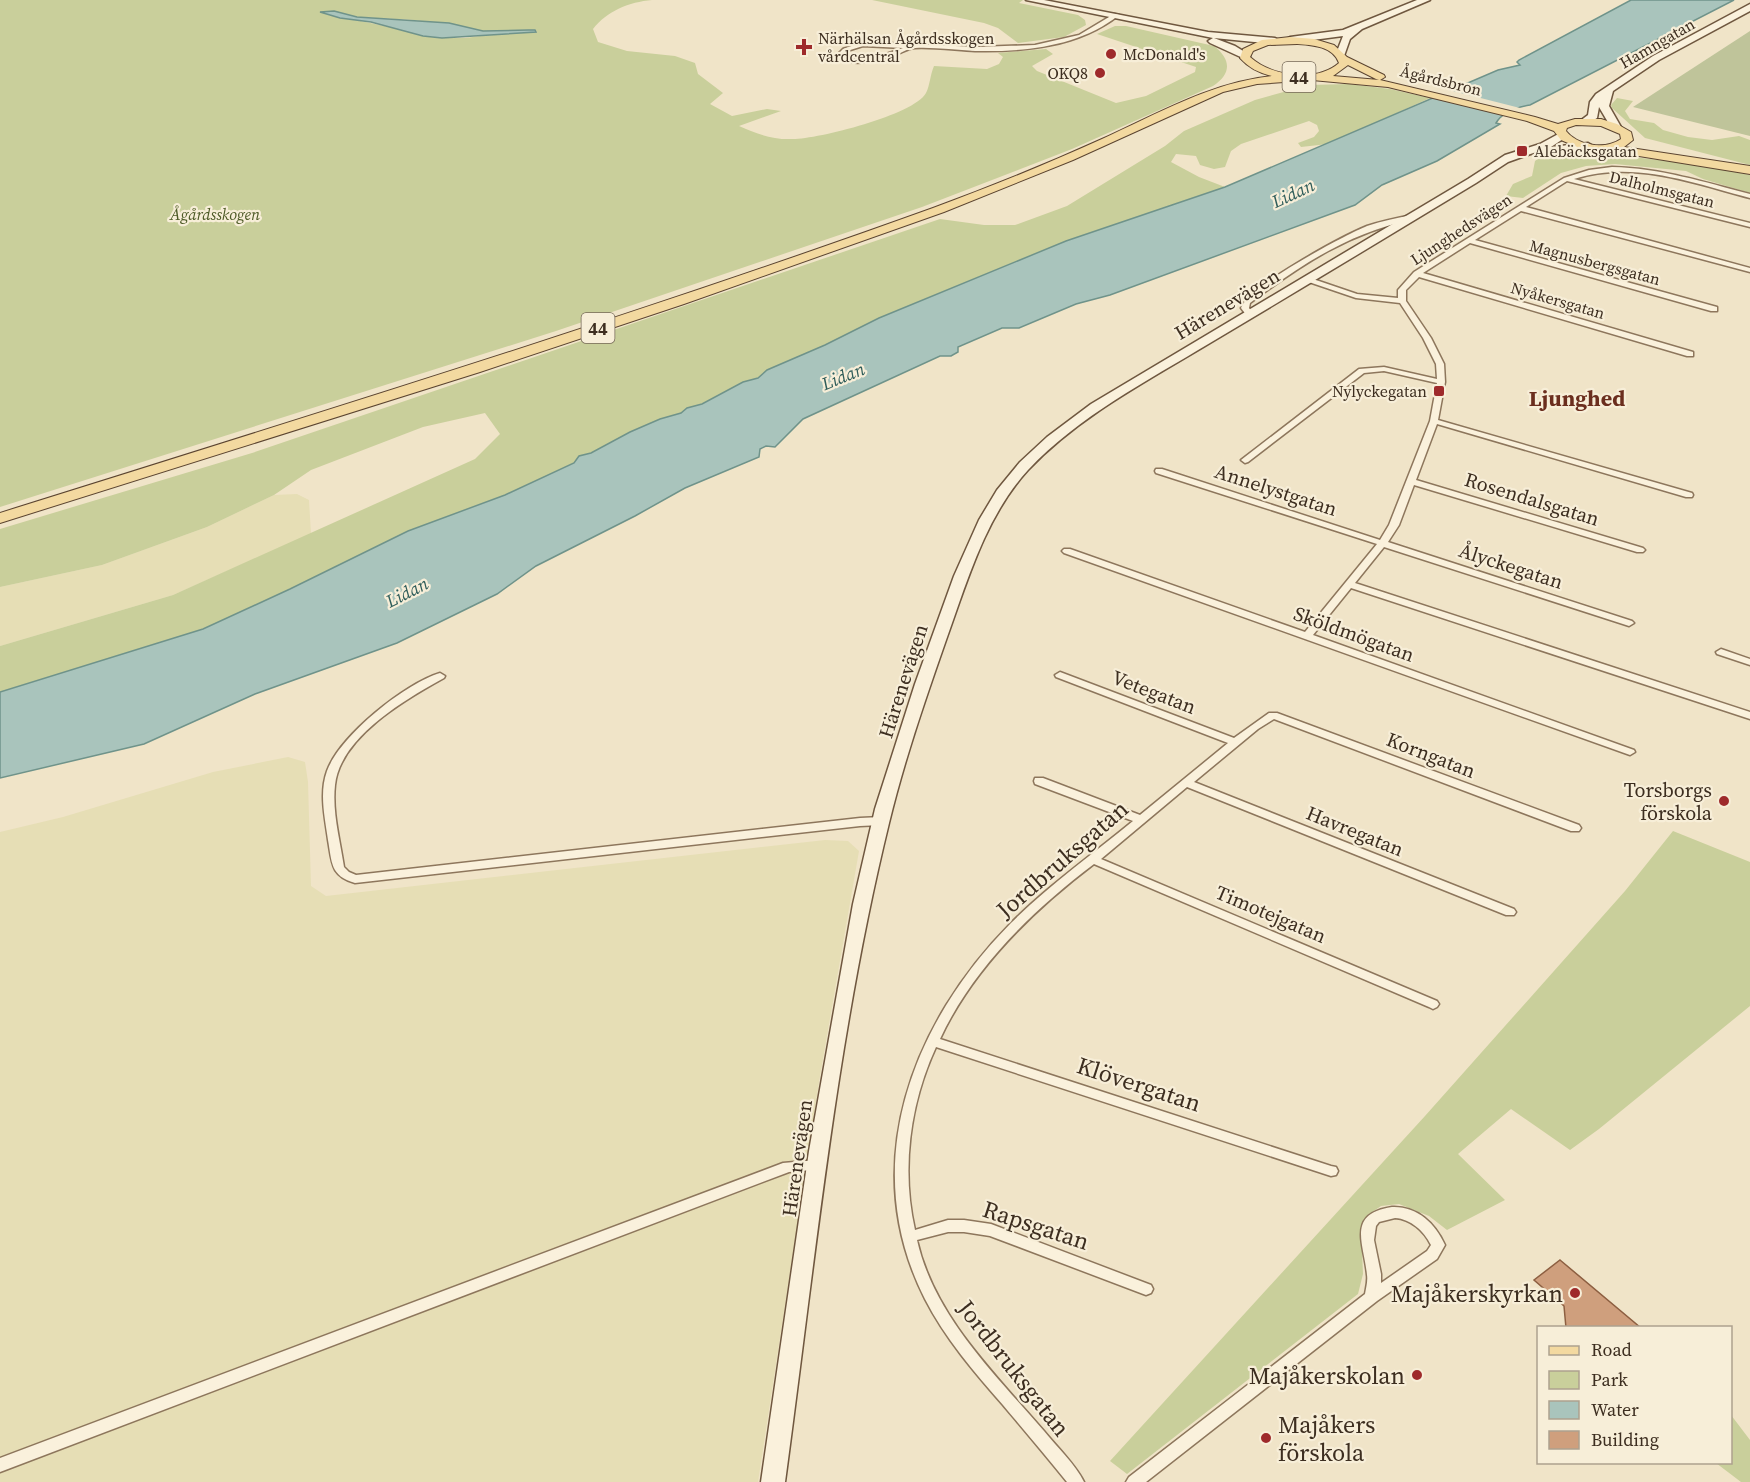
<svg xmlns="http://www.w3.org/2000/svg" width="1750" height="1482" viewBox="0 0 1750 1482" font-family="'Source Serif 4',serif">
	<rect width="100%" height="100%" fill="#f0e4c8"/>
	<!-- farmland -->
	<path fill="#e6deb5" d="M297 494 309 500 311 534 173 595 0 646V587L102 565 207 527 274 495Z
		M288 757 305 762 308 782 311 886 326 896 825 840 848 841 859 851 819 1082 758 1482H0V832L63 817 213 772Z"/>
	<!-- green -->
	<path fill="#c9cf9b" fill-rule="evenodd" d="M0 0H652C629 2 607 11 593 29L598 42 627 51 675 56 695 63 698 74 723 93 710 104 732 116 767 109 781 111 739 126C757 134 773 140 793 139 818 139 914 115 926 93 930 85 930 75 934 66L987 69 999 64 1003 57 998 53 1046 49 1053 54 1032 66 1037 71 1116 103 1146 96 1195 72 1196 67 1097 34 1115 26H1126L1214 46C1232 60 1231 74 1213 86L1072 149 922 207 556 331 0 507ZM334 11 357 17 414 20 483 31 528 30 465 38H442L327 14Z
		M872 0H1023L1019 3 1078 15 1085 20 1086 25 1064 37 1018 43 998 28 984 23Z
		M1349 84 1390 89 1430 98 1328 144 1301 147 1298 143 1314 137 1319 131 1317 125 1309 121 1241 144 1231 151 1225 167 1214 169 1200 165 1196 156 1176 154 1171 162 1199 177 1225 187 1066 241 879 318 825 345 767 370 758 378 743 382 702 404 687 408 681 413 660 419 630 432 591 453 579 456 574 463 505 495 408 531 290 589 203 629 0 692V646L173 595 475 459 500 434 485 413 423 427 311 470 274 495 207 527 102 565 0 587V529L252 453 940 219 984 225H1015L1067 206 1165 146 1184 131 1255 100 1309 85Z
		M1617 98 1633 101 1625 111 1630 119 1654 123 1663 130 1688 137 1712 140 1739 136 1750 140V165L1645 138 1612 108 1611 105Z
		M1572 150 1702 165 1750 175V193L1703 179 1686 171 1615 164 1586 166 1561 173 1523 198 1506 196 1513 184 1532 176 1535 161 1539 158Z
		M1673 831 1750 862V1006L1599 1129 1570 1150 1511 1109 1458 1154 1505 1200 1447 1230 1429 1216 1399 1204 1381 1206 1368 1215 1361 1227 1363 1274 1358 1294 1127 1474 1110 1461 1425 1116 1625 891Z
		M1731 1415 1750 1440V1482H1741L1716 1463 1730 1462Z"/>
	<!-- cemetery -->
	<path fill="#bfc49a" d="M1750 31V136L1633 107Z"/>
	<!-- water -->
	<path fill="#a9c4bc" stroke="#6f938a" stroke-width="1.5" d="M1631 0H1734L1530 105C1518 107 1503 111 1496 123L1500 124 1437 161 1382 185 1355 205 1110 295 1076 304 1019 328H1002L958 347V352L951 356H940L803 419 775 447 766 446 760 449 759 457 685 488 635 516 536 566 497 594 397 643 255 694 144 744 0 778V692L203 629 290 589 408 531 505 495 574 463 579 456 591 453 630 432 660 419 681 413 687 408 702 404 743 382 758 378 767 370 825 345 879 318 1066 241 1225 187 1498 70 1520 65 1517 62 1519 60Z
		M334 11 357 17 449 23 483 31 528 30H535L536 32 442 38 423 36 371 22 340 18 320 12Z"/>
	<!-- pier -->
	<path fill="#f0e4c8" d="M1445 89 1524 109 1508 116 1428 96Z"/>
	<!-- building -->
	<path fill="#cf9f7d" stroke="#8d5f41" stroke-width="1.5" d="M1560 1260 1641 1328H1566L1564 1306 1534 1280Z"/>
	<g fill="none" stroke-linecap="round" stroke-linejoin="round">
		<!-- street casing -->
		<g stroke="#8d765c" stroke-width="3">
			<path id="street" d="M1114 14 1119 15C1079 47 1024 52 975 51 955 50 934 47 915 48 909 48 903 52 898 54 879 60 852 69 836 56L843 49 863 42 978 47 1035 45 1079 35ZM863 46 903 48C886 54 860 65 843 56L847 51Z
				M1612 167C1660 168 1704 182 1750 194V198C1692 183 1634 160 1574 179L1750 223V227L1567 181 1526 207 1750 268V272L1521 211 1475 240 1717 307V311H1711L1470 243 1423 273 1693 352V356H1687L1419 277 1406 290V301L1431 338 1444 364 1445 382 1438 420 1692 493 1693 495 1692 497H1686L1437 424 1416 480 1643 548 1645 550 1643 552H1637L1414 485 1399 525 1388 542 1632 621 1634 623 1629 626 1626 625 1384 547 1355 583 1750 712V719L1351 588 1313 635 1634 750 1635 752 1630 755 1064 553 1062 551 1064 549H1070L1305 632 1377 544 1156 473 1155 471 1156 469H1162L1380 540 1389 525 1430 421 1437 383 1384 371 1364 373 1248 462 1245 463 1241 460 1359 369 1384 367 1437 379 1436 364 1423 338 1400 303 1356 298 1303 280 1310 278 1357 294 1398 298V290L1414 272 1564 178 1589 170Z
				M1412 215H1415V219C1350 232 1302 264 1250 303L1249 308 1254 314 1253 316H1247L1241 308C1249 286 1343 236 1367 226 1382 221 1397 218 1412 215Z
				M1721 649 1750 659V665L1717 654 1716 652Z
				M1060 672 1234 738 1269 713H1277L1579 825 1581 828 1579 831H1571L1274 719 1258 729 1194 782 1514 909 1516 912 1514 915H1506L1187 787 1101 859 1437 1001 1439 1004 1437 1007 1433 1009 1429 1007 1094 864C1032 911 973 968 940 1039L1331 1166 1336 1167 1338 1171 1336 1175 1331 1176 936 1047C910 1103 901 1169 915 1230L948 1220H964L991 1224 1151 1285 1153 1289 1151 1293 1146 1295 990 1236 964 1232H948L917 1240C934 1316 995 1374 1044 1431 1056 1446 1076 1465 1084 1482H1067C1046 1456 1024 1430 1003 1405 974 1372 945 1338 925 1299 857 1165 912 1023 1011 923 1049 885 1092 855 1133 821L1035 784 1034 781 1035 778H1043L1140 815 1228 743 1056 677 1055 675Z
				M440 673 445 676 444 678C406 699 340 737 335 785 332 812 340 840 344 867L349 872 356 875 860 818 881 817 887 821 881 825 860 826 355 883C330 876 332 862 328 840 325 818 319 793 327 771 340 736 404 684 440 673Z
				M817 1160 822 1161 824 1165 822 1169 789 1172 0 1472V1458L783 1163Z
				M1392 1207C1417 1206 1435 1223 1445 1245L1437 1259 1377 1301 1146 1482H1126L1129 1477 1365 1294C1366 1288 1368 1281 1367 1275 1364 1243 1346 1214 1392 1207ZM1395 1218C1411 1219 1424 1231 1431 1245L1427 1251 1381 1283V1274L1374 1240 1376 1226 1379 1222Z"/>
		</g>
		<!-- secondary casing -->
		<g stroke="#6f573f" stroke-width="3">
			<path id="secondary" d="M1026 0H1044L1208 32 1275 38 1280 41 1275 44 1214 38 1235 46 1248 54 1250 56 1245 59 1210 43 1208 41 1213 38Z
				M1417 0H1430L1362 29 1350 39 1344 56 1336 54 1343 36 1290 43 1285 40 1290 37 1343 30Z
				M1750 4V11L1659 60 1613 91 1609 106 1621 127 1620 129H1612L1599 107 1597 118 1589 123H1581L1580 121 1588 115 1590 102 1596 94 1653 56Z
				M1562 132 1567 135 1566 137 1551 147 1588 143 1593 146 1588 149 1544 154 1539 151 1508 162 1476 183C1387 237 1299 290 1210 343 1147 381 1079 416 1028 470 985 517 967 582 946 640 925 700 904 761 889 823 836 1039 815 1262 785 1482H761L809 1151 853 904 875 809 915 684 954 576 979 520 997 490 1020 462 1047 437 1091 404 1468 179 1505 155 1540 144Z"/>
		</g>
		<!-- primary casing -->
		<g stroke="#5b4430" stroke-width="2">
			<path id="primary" d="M1290 37 1314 39 1334 45 1347 57 1384 75 1385 77 1380 80 1535 117 1558 124 1575 119H1601L1617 124 1631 132 1633 140 1624 147 1750 166V174L1608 151 1582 149 1561 140 1554 131 1527 121 1388 87 1312 80 1257 84 1223 92 1073 160 944 212 684 304 480 372 0 523V513C312 415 625 319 933 208 990 187 1047 164 1102 139 1157 114 1212 82 1272 76 1259 73 1249 68 1240 58L1243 49 1262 40ZM1297 44C1312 45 1333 46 1339 63 1316 83 1271 76 1250 57L1253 51 1268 45ZM1348 65 1376 79 1379 80 1333 76ZM1576 125 1601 126 1620 134 1621 139C1605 150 1578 146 1566 131L1567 128Z"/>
		</g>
		<!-- street -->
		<use href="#street" fill="#faf1dc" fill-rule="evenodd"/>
		<!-- secondary -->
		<use href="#secondary" fill="#faf1dc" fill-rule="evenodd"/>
		<!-- primary -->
		<use href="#primary" fill="#f3d9a0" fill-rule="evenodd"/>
	</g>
	<!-- markers -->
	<g fill="#9e2a2b" stroke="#f7eed8" stroke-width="2">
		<path d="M801 38h6v6h6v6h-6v6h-6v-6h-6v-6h6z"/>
		<circle cx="1111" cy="54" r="6"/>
		<circle cx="1100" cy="73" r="6"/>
		<rect x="1516" y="145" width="12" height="12" rx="3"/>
		<rect x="1433" y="385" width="12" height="12" rx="3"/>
		<circle cx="1724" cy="801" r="6"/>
		<circle cx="1575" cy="1293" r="6"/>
		<circle cx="1417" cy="1375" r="6"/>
		<circle cx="1266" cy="1438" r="6"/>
	</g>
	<g text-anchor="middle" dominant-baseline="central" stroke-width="4.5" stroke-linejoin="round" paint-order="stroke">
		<!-- far-poi labels -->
		<g font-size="16" fill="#3d2e20" stroke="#f7eed8" text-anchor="start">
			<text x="818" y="38">Närhälsan Ågårdsskogen<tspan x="818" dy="18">vårdcentral</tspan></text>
			<text x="1123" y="54">McDonald's</text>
			<text x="1088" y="73" text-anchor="end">OKQ8</text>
			<text x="1534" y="151">Alebäcksgatan</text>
			<text x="1427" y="391" text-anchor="end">Nylyckegatan</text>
		</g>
		<!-- far-street labels -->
		<g font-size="16" fill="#3d2e20" stroke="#f7eed8">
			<text transform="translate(1657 43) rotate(-30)">Hamngatan</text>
			<text transform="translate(1441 80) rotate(14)">Ågårdsbron</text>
			<text transform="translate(1662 189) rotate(14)">Dalholmsgatan</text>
			<text transform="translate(1461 229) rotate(-33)">Ljunghedsvägen</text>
			<text transform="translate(1595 262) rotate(15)">Magnusbergsgatan</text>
			<text transform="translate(1558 300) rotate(16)">Nyåkersgatan</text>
		</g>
		<!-- far-park labels -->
		<g font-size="16" font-style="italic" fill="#4d5a26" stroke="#f7eed8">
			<text x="215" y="214">Ågårdsskogen</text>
		</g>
		<!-- shield labels -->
		<g fill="#f7eed8" stroke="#756857" stroke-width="1.5">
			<rect x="1282.5" y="62" width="33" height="30" rx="4.5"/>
			<rect x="581.5" y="313" width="33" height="30" rx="4.5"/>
		</g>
		<g font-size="18" font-weight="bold" fill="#3d2e20">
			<text x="1299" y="77">44</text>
			<text x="598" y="328">44</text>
		</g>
		<!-- far-water labels -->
		<g font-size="18" font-style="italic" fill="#2f5d5a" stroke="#f7eed8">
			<text transform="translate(1293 193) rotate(-25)">Lidan</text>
			<text transform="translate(843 376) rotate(-22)">Lidan</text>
			<text transform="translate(407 592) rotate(-27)">Lidan</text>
		</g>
		<!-- street labels -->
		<g font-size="20" fill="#3d2e20" stroke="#f7eed8">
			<text transform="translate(1227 304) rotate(-31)">Härenevägen</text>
			<text transform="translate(1276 490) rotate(18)">Annelystgatan</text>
			<text transform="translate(1532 499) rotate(17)">Rosendalsgatan</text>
			<text transform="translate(1511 566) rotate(18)">Ålyckegatan</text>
			<text transform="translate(1354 634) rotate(20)">Sköldmögatan</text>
			<text transform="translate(903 681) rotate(-72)">Härenevägen</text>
			<text transform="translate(1154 692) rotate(21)">Vetegatan</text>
			<text transform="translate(1431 755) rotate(21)">Korngatan</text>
			<text transform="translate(1355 831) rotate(22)">Havregatan</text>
			<text transform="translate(1271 914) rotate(23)">Timotejgatan</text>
			<text transform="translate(797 1158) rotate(-82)">Härenevägen</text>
		</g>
		<!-- poi labels -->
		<g font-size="20" fill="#3d2e20" stroke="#f7eed8" text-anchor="end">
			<text x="1712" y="790">Torsborgs<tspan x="1712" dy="23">förskola</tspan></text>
		</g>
		<!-- far-district labels -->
		<g font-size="22" font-weight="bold" fill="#6b2e1e" stroke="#f7eed8">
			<text x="1577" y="398">Ljunghed</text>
		</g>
		<!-- near-street labels -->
		<g font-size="24" fill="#3d2e20" stroke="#f7eed8">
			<text transform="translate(1062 859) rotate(-41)">Jordbruksgatan</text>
			<text transform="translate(1139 1084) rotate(18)">Klövergatan</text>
			<text transform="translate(1036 1225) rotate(18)">Rapsgatan</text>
			<text transform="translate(1014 1368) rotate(52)">Jordbruksgatan</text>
		</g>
		<!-- near-poi labels -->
		<g font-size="24" fill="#3d2e20" stroke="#f7eed8" text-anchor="end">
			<text x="1563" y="1293">Majåkerskyrkan</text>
			<text x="1405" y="1375">Majåkerskolan</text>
			<text x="1278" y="1424" text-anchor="start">Majåkers<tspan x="1278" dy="28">förskola</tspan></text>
		</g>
	</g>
	<!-- legend -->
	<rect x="1537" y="1326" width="195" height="138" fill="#f7eed8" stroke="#ada18e" stroke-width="1.5"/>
	<rect x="1549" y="1346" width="30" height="9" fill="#f3d9a0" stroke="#ada18e" stroke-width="1.5"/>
	<text x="1591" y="1356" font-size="18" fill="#3d2e20">Road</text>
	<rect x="1549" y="1371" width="30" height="18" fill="#c9cf9b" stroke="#ada18e" stroke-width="1.5"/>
	<text x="1591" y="1386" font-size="18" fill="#3d2e20">Park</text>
	<rect x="1549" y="1401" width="30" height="18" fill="#a9c4bc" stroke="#ada18e" stroke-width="1.5"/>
	<text x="1591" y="1416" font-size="18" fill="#3d2e20">Water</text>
	<rect x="1549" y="1431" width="30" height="18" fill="#cf9f7d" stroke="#ada18e" stroke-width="1.5"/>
	<text x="1591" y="1446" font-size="18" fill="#3d2e20">Building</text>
</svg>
